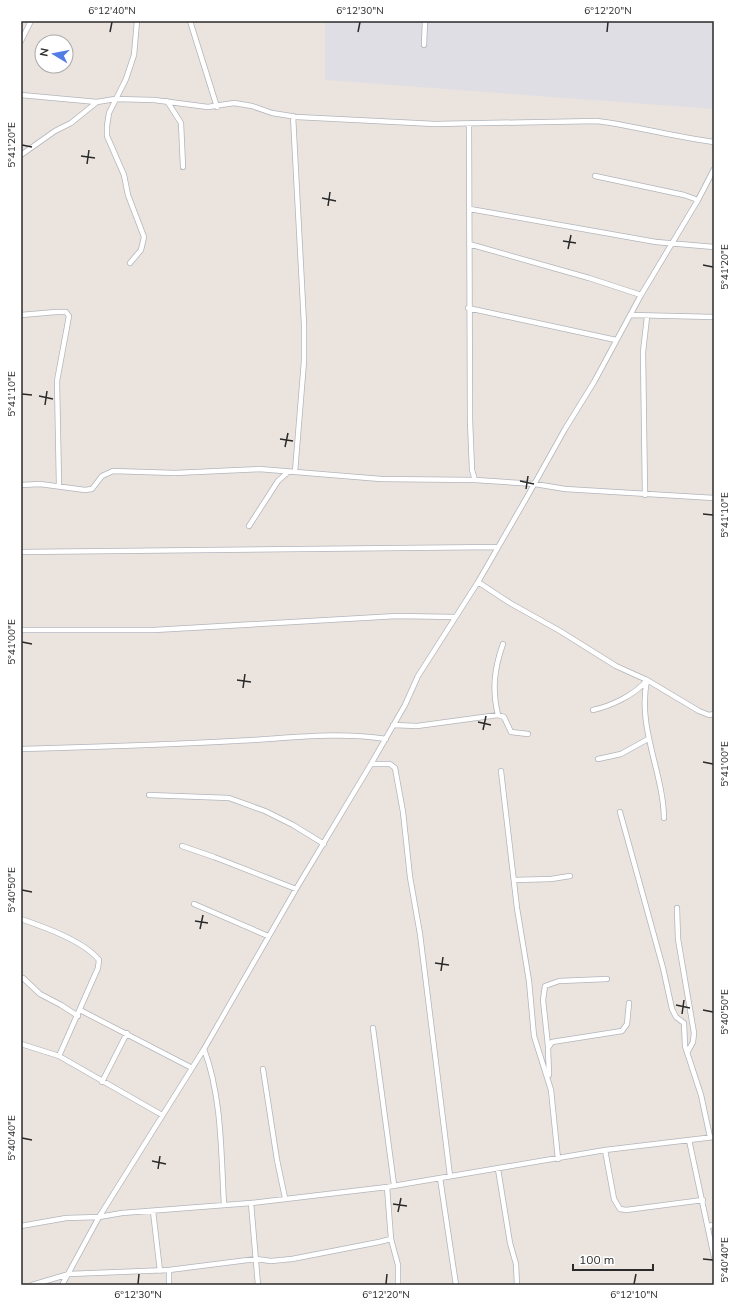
<svg xmlns="http://www.w3.org/2000/svg" width="735" height="1306" viewBox="0 0 735 1306" font-family="Mulish,sans-serif">
	<rect width="100%" height="100%" fill="#ebe4de"/>
	<!-- industrial -->
	<path fill="#dfdee4" d="M325 21H714V109L325 80Z"/>
	<g fill="none" stroke-linecap="round" stroke-linejoin="round">
		<!-- minor casing -->
		<g stroke="#b1b5bc" stroke-width="6">
			<path id="minor" d="M190 21 217 107
				M21 41 31 21
				M424 45 425 21
				M21 95 97 102 115 99 154 100 208 107 234 103 252 106 272 113 297 117 435 124 597 121C636 126 674 137 714 142
				M167 101 181 123 183 167
				M293 116 304 324V361L295 472
				M469 124 470 420 472 470 475 480 535 484 565 489 714 498
				M21 155 55 131 71 123 97 102
				M595 176 684 195 698 200
				M470 209 656 242 714 247
				M469 244 589 278 641 295
				M130 263 141 250 144 237 128 195 124 175 107 136V126L109 113 126 79 134 55 137 21
				M468 308 616 340
				M21 315 56 312H66L69 316 57 381 59 486
				M631 315 714 317
				M21 485 40 484 85 490 92 489 102 476 113 471 175 473 259 469 381 479 475 480
				M645 495 643 352 647 317
				M249 526 278 481 288 472
				M21 552 498 547
				M478 582 510 603 560 631 616 666 647 680 699 711 709 715 714 714
				M21 630H154L397 616 455 617
				M593 710C611 706 635 695 647 680 637 728 663 771 664 818
				M498 715C492 690 494 669 503 644
				M393 725 417 726 498 715 504 717 511 732 528 734
				M21 749C92 747 163 745 234 741 284 739 336 731 386 739
				M598 759 621 754 648 739
				M371 764H390L395 768 403 812 410 877 420 934 450 1176
				M501 771 517 908 529 981 534 1036 551 1090 558 1159
				M149 795 229 798 265 811 293 825 324 844
				M620 812 663 968 672 1009 676 1017 684 1023 685 1046 701 1095 710 1137
				M182 846 214 857 296 889
				M514 880 551 879 570 876
				M194 904 268 936
				M677 908 678 939 694 1033 693 1042 687 1053
				M21 919C44 927 84 941 99 960L98 968 59 1056
				M23 978 40 994 61 1005 78 1016
				M80 1010 192 1068
				M373 1028 394 1185
				M21 1044 59 1056 162 1115
				M548 1046 543 1000 545 986 559 981 607 979
				M204 1049C222 1097 221 1153 224 1205
				M263 1069 277 1160 285 1198
				M549 1075 548 1048 552 1042 622 1031 627 1024 629 1003
				M102 1082 127 1033
				M689 1140 714 1257
				M605 1150 614 1199 620 1209 626 1210 703 1200
				M498 1169 510 1243 516 1264 517 1285
				M440 1178 456 1285
				M251 1203 258 1285
				M153 1211 160 1271
				M21 1226 66 1218 99 1217 122 1213 251 1203 387 1187 605 1150 714 1137
				M708 1226 714 1225
				M391 1239 398 1265V1285
				M169 1270V1285
				M32 1285 69 1274 169 1270 256 1259 271 1261 292 1259 379 1242 391 1239 387 1187
				M62 1285 99 1217 204 1049 296 889 371 764 405 705 418 676 478 582 527 497 565 429 594 382 641 295 698 200 714 169"/>
		</g>
		<!-- minor -->
		<use href="#minor" stroke="#fff" stroke-width="4.5"/>
	</g>
	<!-- ticks -->
	<path fill="none" stroke="#2a2a2a" stroke-width="1.5" d="M110 32 112 22M358 32 360 22M607 32 608 22M22 145 32 147M81 156 95 158M87 164 89 150M322 198 336 201M328 206 330 192M563 241 576 243M568 249 571 235M703 265 713 267M22 394 32 395M39 396 53 399M45 405 47 391M280 439 293 441M285 447 288 433M520 481 534 484M526 489 528 476M703 514 713 515M22 642 32 644M237 680 251 682M243 688 245 674M478 722 491 725M483 730 486 716M703 762 713 764M22 890 32 892M195 921 208 923M200 929 203 915M435 963 449 965M441 971 443 957M676 1005 690 1008M703 1010 713 1012M682 1014 684 1000M22 1138 32 1140M152 1161 166 1164M158 1169 160 1156M393 1204 407 1206M398 1212 401 1198M703 1259 713 1260M138 1284 139 1274M386 1284 387 1274M634 1284 636 1274"/>
	<!-- border -->
	<rect width="735" height="1306" fill="none" stroke="#ffffff" stroke-width="44"/>
	<!-- north arrow -->
	<g transform="translate(54 54) rotate(280)"><circle r="19" fill="#ffffff" stroke="#aaaaaa"/>
	<path d="M0-3L7 15L0 10L-7 15Z" fill="#517de5"/>
	<text y="-6" font-size="11" font-weight="bold" text-anchor="middle" fill="#2a2a2a">N</text>
	</g>
	<!-- scale -->
	<path d="M573 1264v6h80v-6" fill="none" stroke="#2a2a2a" stroke-width="2"/>
	<text x="579" y="1264" font-size="12" fill="#2a2a2a" stroke="#ffffff" stroke-width="3" paint-order="stroke">100 m</text>
	<rect x="22" y="22" width="691" height="1262" fill="none" stroke="#2a2a2a" stroke-width="1.5"/>
	<g font-size="10" text-anchor="middle" fill="#2a2a2a">
		<text x="112" y="14">6°12'40"N</text>
		<text x="360" y="14">6°12'30"N</text>
		<text x="608" y="14">6°12'20"N</text>
		<text transform="translate(11 145) rotate(-90)" y="4">5°41'20"E</text>
		<text transform="translate(724 267) rotate(-90)" y="4">5°41'20"E</text>
		<text transform="translate(11 394) rotate(-90)" y="4">5°41'10"E</text>
		<text transform="translate(724 515) rotate(-90)" y="4">5°41'10"E</text>
		<text transform="translate(11 642) rotate(-90)" y="4">5°41'00"E</text>
		<text transform="translate(724 764) rotate(-90)" y="4">5°41'00"E</text>
		<text transform="translate(11 890) rotate(-90)" y="4">5°40'50"E</text>
		<text transform="translate(724 1012) rotate(-90)" y="4">5°40'50"E</text>
		<text transform="translate(11 1138) rotate(-90)" y="4">5°40'40"E</text>
		<text transform="translate(724 1260) rotate(-90)" y="4">5°40'40"E</text>
		<text x="138" y="1298">6°12'30"N</text>
		<text x="386" y="1298">6°12'20"N</text>
		<text x="634" y="1298">6°12'10"N</text>
	</g>
</svg>
